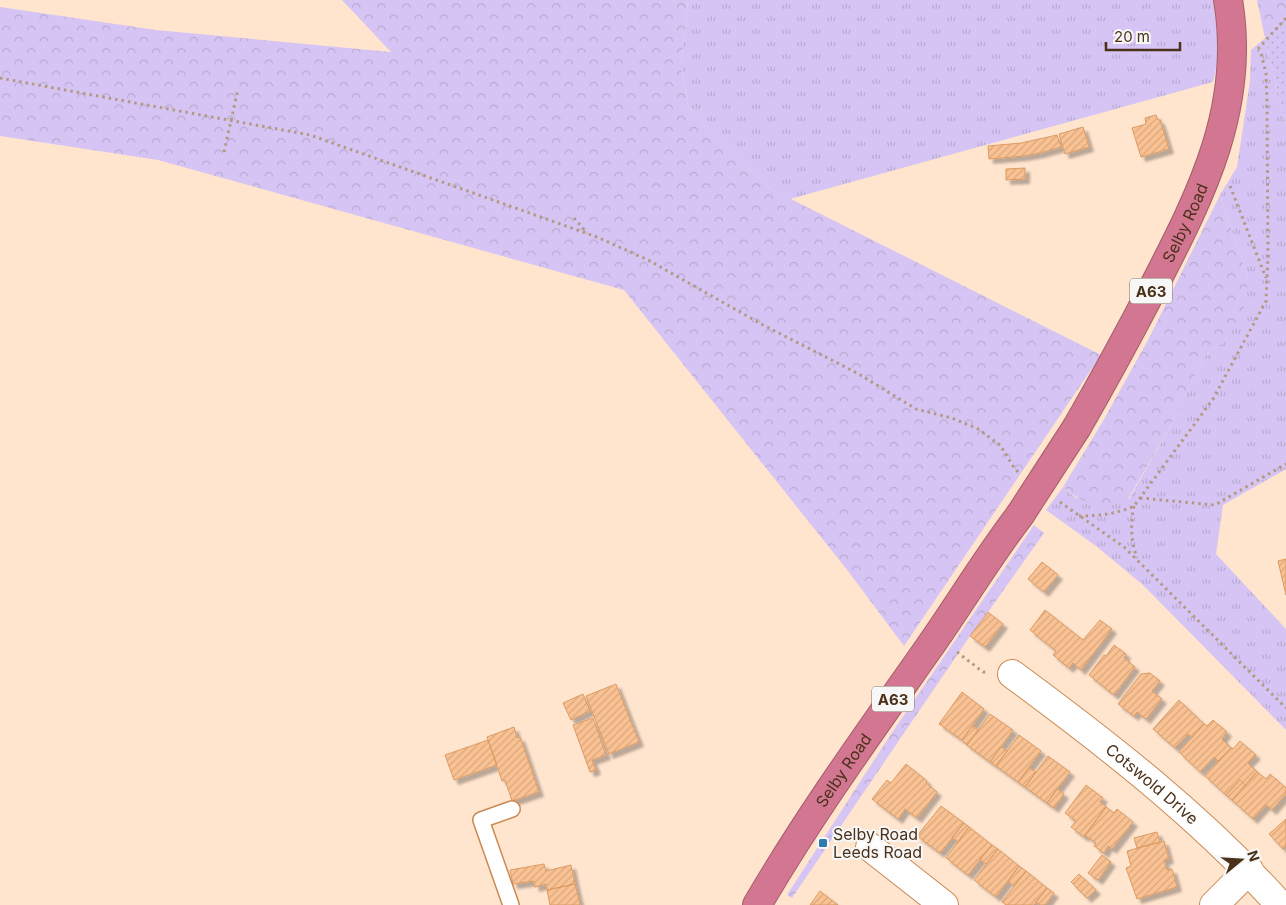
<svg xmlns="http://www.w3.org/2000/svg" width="1286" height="905" viewBox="0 0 1286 905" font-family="Inter,sans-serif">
	<defs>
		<pattern id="grass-tufts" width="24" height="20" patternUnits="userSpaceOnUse" patternTransform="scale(1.25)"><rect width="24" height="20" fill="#d6c5f4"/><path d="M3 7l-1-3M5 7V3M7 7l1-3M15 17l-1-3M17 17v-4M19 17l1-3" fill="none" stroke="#b9aad1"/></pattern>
		<pattern id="forest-crowns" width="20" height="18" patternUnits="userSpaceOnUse" patternTransform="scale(1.25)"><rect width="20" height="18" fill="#d6c5f4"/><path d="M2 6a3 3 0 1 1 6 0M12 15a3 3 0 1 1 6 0" fill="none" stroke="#b9aad1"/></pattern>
		<pattern id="park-dots" width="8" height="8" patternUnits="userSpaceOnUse" patternTransform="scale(1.25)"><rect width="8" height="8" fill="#d6c5f4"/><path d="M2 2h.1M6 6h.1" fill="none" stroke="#b9aad1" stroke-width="1.8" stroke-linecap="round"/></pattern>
		<pattern id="building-hatch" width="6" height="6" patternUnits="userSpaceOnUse" patternTransform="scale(1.25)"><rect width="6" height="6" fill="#fac293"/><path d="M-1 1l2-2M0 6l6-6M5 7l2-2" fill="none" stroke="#d8a77e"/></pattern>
		<filter id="shadow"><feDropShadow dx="4.5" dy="4.5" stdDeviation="1" flood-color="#0004"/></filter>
	</defs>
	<rect width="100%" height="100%" fill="#ffe4ce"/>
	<!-- grass -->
	<path fill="url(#grass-tufts)" d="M688 0H1213C1217 28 1221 55 1213 82L790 199 771 189 743 164 688 107 681 65Z
		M1265 38 1286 125V469L1223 505 1216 554 1286 629V730L1143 585 1096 546 1046 510 1063 487 1076 498 1129 499 1169 429 1203 358 1226 339 1248 277 1220 195 1237 167 1250 81 1251 50Z"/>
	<!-- forest -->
	<path fill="url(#forest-crowns)" d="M342 0H688L681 65 688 107 743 164 771 189 1101 355 904 646 848 571 624 290 158 160 0 136V7L156 30 391 52Z
		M1257 0H1286V15L1265 38Z
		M1220 195 1248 277 1244 308 1226 339 1203 358 1169 429 1128 499C1102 510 1084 505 1063 487L1103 421 1148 340Z
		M1034 525 1044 533 988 612 970 636 792 898 787 895 889 737Z"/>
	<!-- park -->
	<path fill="url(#park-dots)" d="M1286 15V125L1265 38Z"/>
	<!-- building -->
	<path fill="url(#building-hatch)" stroke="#db9b63" filter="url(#shadow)" d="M1156 115 1158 120H1160L1169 149 1141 157 1132 128 1146 124 1145 118Z
		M1083 127 1089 147 1065 154 1059 134Z
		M1057 135 1061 147 1040 153 1023 156 989 159 988 146 1021 143Z
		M1025 168V179L1006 180V169Z
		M1286 559V595L1278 561Z
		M1042 562 1058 575 1044 592 1028 579Z
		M1045 610 1083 640 1100 620 1112 629 1081 670 1073 663 1069 668 1053 655 1056 651 1030 630Z
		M988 612 1003 624 985 647 970 636Z
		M1114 645 1126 654 1124 658 1135 667 1114 695 1089 675 1104 655 1106 656Z
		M1150 673 1160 681 1152 691 1162 699 1146 719 1137 712 1134 716 1118 704 1141 674Z
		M616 684 639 742 609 754 586 696Z
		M962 692 984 709 962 740 939 724Z
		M583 694 590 711 571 720 563 703Z
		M1179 700 1204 724 1192 737 1188 734 1175 748 1153 729Z
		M990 714 1013 730 990 762 967 745Z
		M593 718 606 755 592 760 596 770 590 772 573 725Z
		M1213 720 1227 732 1222 739 1231 748 1218 761 1214 757 1200 772 1179 752 1204 724 1207 726Z
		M972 726 978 730 967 745 962 740Z
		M514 727 517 738 520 737 539 792 512 801 505 780 502 781 487 737Z
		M1019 735 1041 751 1018 782 996 766Z
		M488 740 497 765 454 780 445 755Z
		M1240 741 1256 755 1248 763 1257 772 1245 785 1240 780 1226 795 1205 776 1231 748 1233 749Z
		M1001 747 1007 751 996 766 990 762Z
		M1048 756 1070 772 1047 803 1025 787Z
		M906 764 927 781 926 783 937 792 917 818 905 809 898 819 872 799 887 780 891 783Z
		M1029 768 1036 772 1025 787 1018 782Z
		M1257 772 1266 779 1270 774 1286 788V794L1272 810 1266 805 1253 819 1232 800Z
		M1240 780 1245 785 1232 800 1226 795Z
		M1086 785 1103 798 1100 802 1106 807 1084 837 1071 827 1076 821 1065 813Z
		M1057 789 1064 794 1054 808 1047 803Z
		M941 806 964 823 940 853 917 836Z
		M1106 807 1114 813 1117 809 1133 822 1112 849 1108 846 1104 853 1094 846 1096 843 1085 835Z
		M1286 819V846L1283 849 1269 834Z
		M964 823 969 827 958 842 952 837Z
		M969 827 992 845 968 875 946 858Z
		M1157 832 1160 842 1137 848 1134 838Z
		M1164 841 1169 859 1164 860 1167 870 1172 869 1177 887 1137 899 1126 868 1131 866 1127 851Z
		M992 845 998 849 986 864 980 859Z
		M998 849 1019 866 996 897 974 880Z
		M1102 855 1111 862 1098 880 1088 873Z
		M544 864 546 871 571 865 575 884 547 890 546 884 535 887 534 881 513 884 510 870Z
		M1019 866 1026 871 1014 886 1008 881Z
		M1026 871 1047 888 1034 905H1006L1002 902Z
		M1079 874 1096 890 1087 898 1071 882Z
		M575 884 580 905H550L547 890Z
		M1047 888 1054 893 1045 905H1040L1036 902Z
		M820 891 838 905H810Z"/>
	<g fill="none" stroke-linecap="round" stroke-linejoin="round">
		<!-- lane casing -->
		<g stroke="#c98a52" stroke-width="18">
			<path id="lane" d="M511 905 481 820 512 809"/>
		</g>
		<!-- street casing -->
		<g stroke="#c98a52" stroke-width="30">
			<g id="street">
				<path id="s1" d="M1012 674C1107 744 1201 817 1280 905"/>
				<path d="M870 847 944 905"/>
				<path d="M1214 905 1249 870"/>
			</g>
		</g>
		<!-- highway casing -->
		<g stroke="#a35e68" stroke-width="30">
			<g id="highway">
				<path id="s2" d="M1077 427C1104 380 1130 332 1155 284 1202 193 1246 106 1228 0"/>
				<path id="s3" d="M757 905C809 816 869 733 928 649 959 605 987 558 1020 515"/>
			</g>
		</g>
		<!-- path -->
		<path stroke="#b49982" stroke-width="3" stroke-dasharray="2.5 4" stroke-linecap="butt" d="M1258 49 1286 18
			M0 78 310 135 597 237 648 260 763 325 857 373 916 409 952 418 978 429 1000 445 1013 466 1018 472
			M1230 186 1266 278
			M574 218 587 233
			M1140 498 1215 505 1286 464
			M1060 502 1124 547 1286 708
			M1134 506C1130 524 1131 541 1137 558
			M1079 516C1098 516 1117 514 1134 506L1213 399 1266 301 1268 256 1267 102 1266 73 1261 53 1258 50
			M957 652 983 672H986"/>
		<!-- lane -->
		<use href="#lane" stroke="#fff" stroke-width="15"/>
		<!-- street -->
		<use href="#street" stroke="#fff" stroke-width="28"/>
		<!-- highway -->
		<use href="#highway" stroke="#d27692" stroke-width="28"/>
		<!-- highway-bridge casing -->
		<g stroke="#a35e68" stroke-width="30" stroke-linecap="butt">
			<path id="highway-bridge" d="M1020 515 1077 427"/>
		</g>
		<!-- path-bridge -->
		<path stroke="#b49982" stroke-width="3" stroke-dasharray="2.5 4" stroke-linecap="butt" d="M224 152 238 89"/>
		<!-- highway-bridge -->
		<use href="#highway-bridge" stroke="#d27692" stroke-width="28"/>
	</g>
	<!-- markers -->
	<rect fill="#2e7bad" stroke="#f7f7f7" stroke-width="2" x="818" y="838" width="10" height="10" rx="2.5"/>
	<g text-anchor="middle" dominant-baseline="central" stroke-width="4" stroke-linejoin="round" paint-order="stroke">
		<!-- shield labels -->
		<g fill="#f7f7f7" stroke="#7f6c5c" stroke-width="1">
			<rect x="1130" y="278.5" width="42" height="25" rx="4"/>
			<rect x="872" y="686.5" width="42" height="25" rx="4"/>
		</g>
		<g font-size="15" font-weight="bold" fill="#4b3119">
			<text x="1151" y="291">A63</text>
			<text x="893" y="699">A63</text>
		</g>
		<!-- street labels -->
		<g font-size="16" fill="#4b3119" stroke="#f7f7f7">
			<text stroke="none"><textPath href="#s2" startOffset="231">Selby Road</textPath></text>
			<text stroke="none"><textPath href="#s3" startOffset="160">Selby Road</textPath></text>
			<text stroke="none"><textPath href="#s1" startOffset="178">Cotswold Drive</textPath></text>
		</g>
		<!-- poi labels -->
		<g font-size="16" fill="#4b3119" stroke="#f7f7f7" text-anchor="start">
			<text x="833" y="834">Selby Road<tspan x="833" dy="18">Leeds Road</tspan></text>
		</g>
	</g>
	<!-- north arrow -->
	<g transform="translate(1241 860) rotate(72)" stroke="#f7f7f7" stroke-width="4" paint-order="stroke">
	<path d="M0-4L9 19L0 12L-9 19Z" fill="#4b3119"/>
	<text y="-8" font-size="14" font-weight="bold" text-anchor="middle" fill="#4b3119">N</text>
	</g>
	<!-- scale -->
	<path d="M1106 42v8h74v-8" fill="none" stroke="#4b3119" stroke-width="2.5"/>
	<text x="1114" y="42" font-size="15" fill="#4b3119" stroke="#f7f7f7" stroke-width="4" paint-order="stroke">20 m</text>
</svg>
